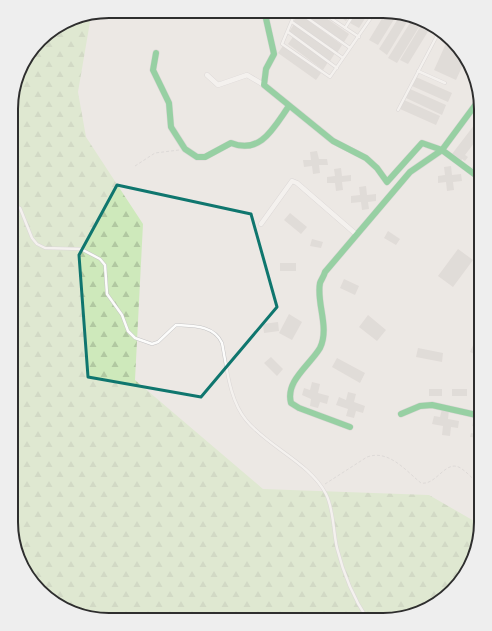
<svg xmlns="http://www.w3.org/2000/svg" width="492" height="631" viewBox="0 0 492 631" font-family="'Fira Sans Condensed',sans-serif">
	<defs>
		<pattern id="forest-firs" width="22" height="20" patternUnits="userSpaceOnUse"><rect width="22" height="20" fill="#cee9bb"/><path d="M5 1l3.5 6h-7zM16 11l3.5 6h-7z" fill="#b1c8a1"/></pattern>
	</defs>
	<rect width="100%" height="100%" fill="#ece8e4"/>
	<!-- forest -->
	<path fill="url(#forest-firs)" d="M77 16H91L78 92 86 137 143 224 135 380 263 489 429 495 481 525 465 576 432 607 389 620H382L366 614 359 620H125L118 613 108 620H103L55 604 24 571 11 522 12 96 24 60 45 35Z"/>
	<!-- building -->
	<path fill="#d1ceca" d="M352 12 346 21 337 15 339 13Z
		M357 12H369L359 28 350 23Z
		M386 12 398 13 378 45 369 40Z
		M302 13H319L349 34 344 42Z
		M299 14 342 45 337 53 293 22Z
		M401 14 410 17 387 55 379 49Z
		M413 18 422 22 397 63 388 58Z
		M423 22 432 25 408 64 400 60Z
		M294 24 335 53 330 61 289 32Z
		M293 37 328 62 323 70 288 44Z
		M448 39 466 58 456 80 434 70Z
		M283 46 321 73 316 80 278 53Z
		M416 77 452 93 448 102 412 86Z
		M410 89 446 105 442 115 406 98Z
		M404 100 440 116 436 125 400 109Z
		M475 124 481 128V134L465 155 468 157 465 161 462 159 461 161 452 154Z
		M317 151 319 159H327L328 165H319L320 173 313 174 312 166 304 167 303 160H311L310 152Z
		M481 156V176L471 169Z
		M451 166 452 175 461 174 462 181 453 182 454 190 447 191 446 182 438 183V176L445 175 444 167Z
		M341 168 342 176 351 175V181L342 182 343 190 336 191 335 183H327V177L335 176 334 169Z
		M366 186 367 195 376 194V201L368 202 369 209 362 210 361 202 351 203V196L360 195 359 187Z
		M290 213 307 227 301 234 284 220Z
		M388 231 400 239 396 245 384 238Z
		M312 239 323 242 321 248 310 246Z
		M458 249 473 260 453 287 438 276Z
		M280 263H296V271H280Z
		M344 279 359 286 355 295 340 288Z
		M289 314 302 322 292 340 279 333Z
		M368 315 386 330 377 341 359 327Z
		M278 322 279 331 264 333 263 324Z
		M474 343 481 346V357L470 352Z
		M418 348 443 353 442 362 416 357Z
		M271 357 283 369 277 376 264 363Z
		M337 358 365 373 360 383 332 367Z
		M312 382 320 384 318 393 329 396 327 404 320 402 318 408 310 406 311 399 302 395 304 388 310 390Z
		M429 389H442V396H429Z
		M452 389H467V396H452Z
		M348 392 356 394 354 402 365 406 363 413 356 411 354 418 346 416 348 409 336 405 339 397 346 400Z
		M442 409 449 410 448 419 459 421 458 428 451 427 450 436 442 435 443 426 432 424 434 416 440 417Z
		M473 422 481 424V438L470 437 471 433 476 434 478 427 472 426Z"/>
	<g fill="none" stroke-linecap="round" stroke-linejoin="round">
		<!-- lane casing -->
		<g stroke="#c5c4c5" stroke-width="3.5">
			<path id="lane" d="M295 13 282 44 330 77 375 12
				M300 13 350 48
				M323 13 359 37
				M333 19 337 13
				M292 22 343 58
				M345 28 355 12
				M288 32 337 68
				M418 71 445 83
				M398 110 440 30
				M12 204 20 208 32 238 37 244 45 248 81 249 100 259 105 265 107 294 122 315 128 331 135 338 152 344 158 342 176 325C193 326 214 325 222 343 227 368 229 399 246 420 268 447 310 463 326 494 334 510 333 531 337 548 343 572 354 599 368 620"/>
		</g>
		<!-- street casing -->
		<g stroke="#c5c4c5" stroke-width="5.5">
			<path id="street" d="M207 75 218 85 247 75 264 85
				M261 224 292 181 297 183 357 235"/>
		</g>
		<!-- fast casing -->
		<g stroke="#c5c4c5" stroke-width="7">
			<path id="fast" d="M265 14 274 54 266 69 264 85 333 141 366 158 377 168 387 182 422 143 442 150 481 179
				M156 53 153 70 169 103 171 127 185 149 197 157H205L231 143C261 155 274 127 289 106
				M401 414 420 406 432 405 481 416
				M350 427 299 408 291 403C285 381 310 365 320 348 330 327 316 303 320 283 321 280 324 276 325 272L410 172 442 150 479 100"/>
		</g>
		<!-- path -->
		<path stroke="#c9c9c8" stroke-width="1" stroke-dasharray="3 2" stroke-linecap="butt" d="M135 166 155 153 179 150
			M325 484 367 457C389 449 406 471 421 483 437 486 446 457 462 469 469 474 475 481 481 487"/>
		<!-- lane -->
		<use href="#lane" stroke="#fcfcfb" stroke-width="2.5"/>
		<!-- street -->
		<use href="#street" stroke="#fcfcfb" stroke-width="4.5"/>
		<!-- fast -->
		<use href="#fast" stroke="#30b455" stroke-width="6"/>
	</g>
	<!-- marked area -->
	<path d="M0 0H492V631H0ZM117 185 251 214 277 307 201 397 88 377 79 255Z" fill="#ece8e4" fill-opacity=".55" fill-rule="evenodd"/>
	<path fill="none" stroke="#0f766e" stroke-width="3" stroke-linejoin="round" d="M117 185 251 214 277 307 201 397 88 377 79 255Z"/>
	<!-- crop -->
	<path d="M0 0H492V631H0ZM109 18H383A91 91 0 0 1 474 109V522A91 91 0 0 1 383 613H109A91 91 0 0 1 18 522V109A91 91 0 0 1 109 18Z" fill="#eee" fill-rule="evenodd"/>
	<path fill="none" stroke="#2e2e2e" stroke-width="2" d="M109 18H383A91 91 0 0 1 474 109V522A91 91 0 0 1 383 613H109A91 91 0 0 1 18 522V109A91 91 0 0 1 109 18Z"/>
</svg>
